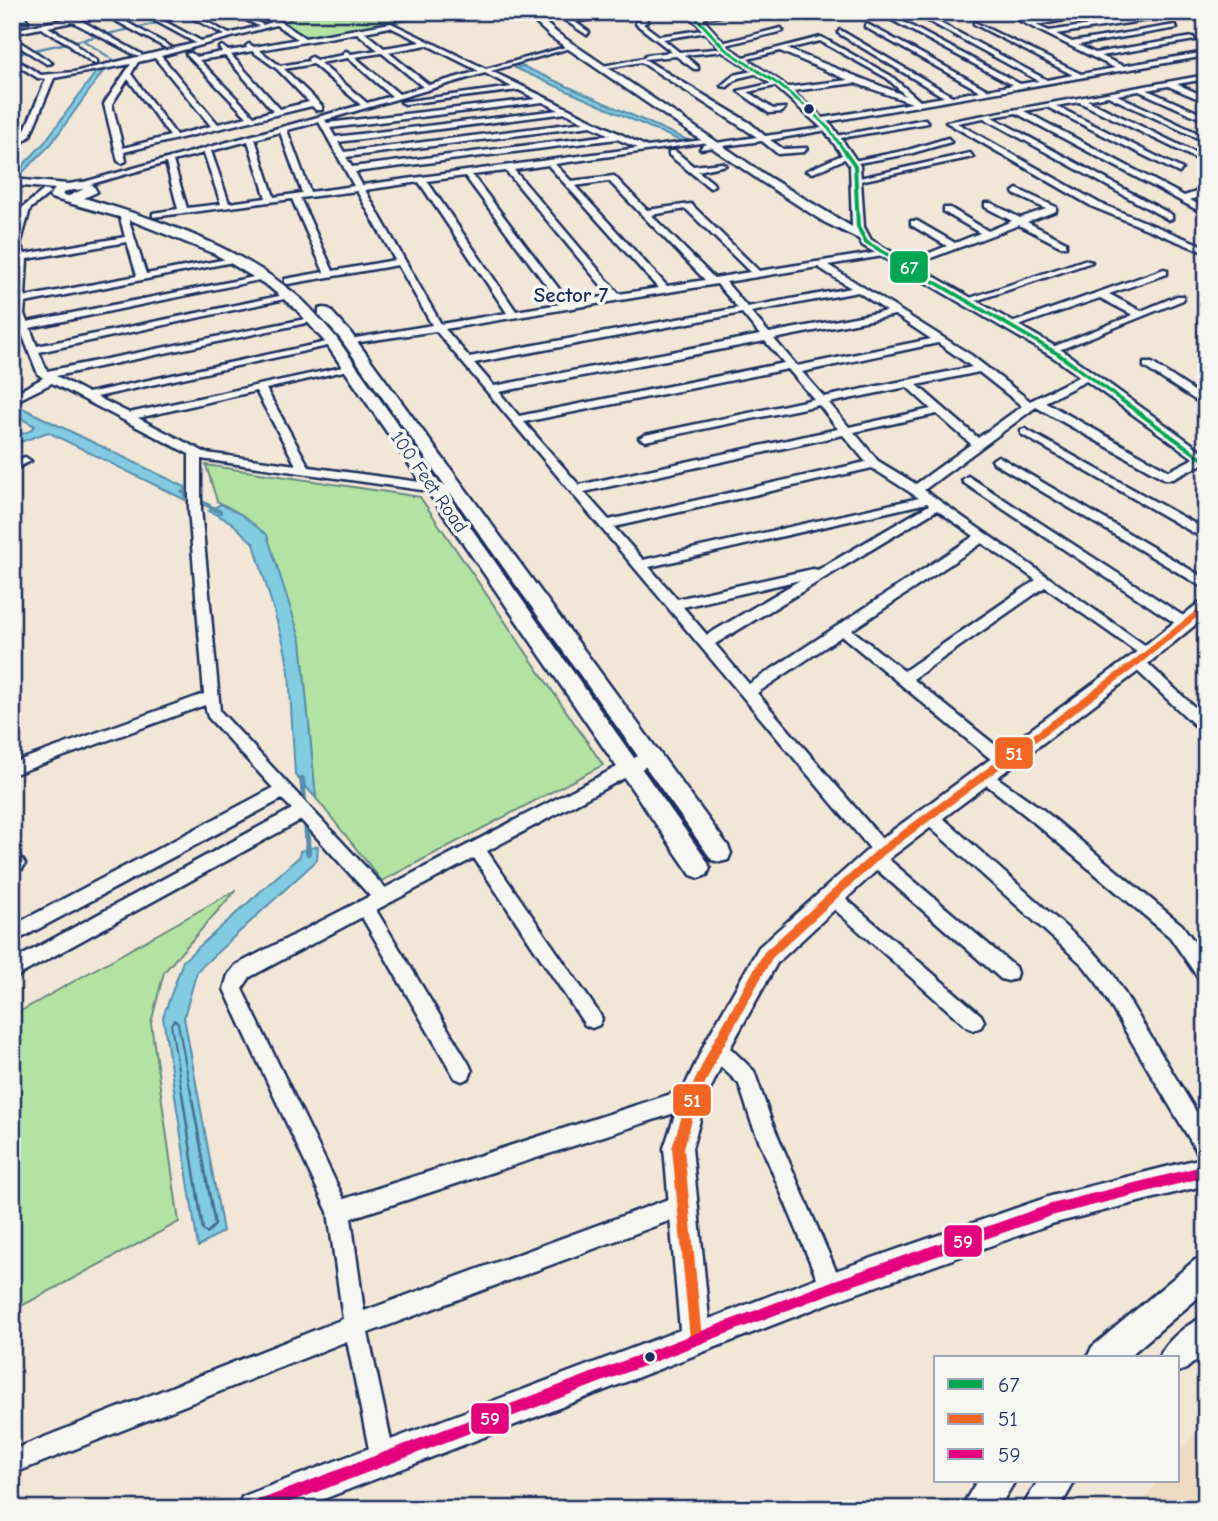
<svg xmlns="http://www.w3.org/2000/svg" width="1218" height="1521" viewBox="0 0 1218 1521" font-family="'Comic Neue',sans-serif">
	<rect width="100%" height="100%" fill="#f2e6d7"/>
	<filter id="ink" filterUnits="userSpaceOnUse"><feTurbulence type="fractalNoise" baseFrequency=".0143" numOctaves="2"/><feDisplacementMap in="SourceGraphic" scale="14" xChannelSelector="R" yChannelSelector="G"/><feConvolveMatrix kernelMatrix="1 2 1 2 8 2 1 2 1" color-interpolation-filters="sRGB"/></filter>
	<g filter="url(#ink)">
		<!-- built -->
		<path fill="#efdbc4" d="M1206 1421V1509H1137L1158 1481H1178V1453Z"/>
		<!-- green -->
		<path fill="#b3e3a2" stroke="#678980" stroke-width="2" d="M277 12H407L414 19 307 38 282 23 291 19Z
			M206 465 420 497 603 765 382 881 316 798 301 641 242 515 217 501Z
			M236 890 164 972 151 1023 179 1222 12 1311V1016Z"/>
		<!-- water -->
		<path fill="#81cce1" stroke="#588dad" stroke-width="2" d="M522 66 692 142 685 143 515 68Z
			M107 70 102 73 51 144 18 177H12L44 143 96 72Z
			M14 404 185 487V500L48 432 12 445V437L30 431 35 426 12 414Z
			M221 504 242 515 267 535 301 641 316 798 295 775 289 672 284 645 254 544 231 522 209 511Z
			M318 846 317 860 197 971 184 1017 223 1231 198 1247 163 1017 183 961 300 856V851Z"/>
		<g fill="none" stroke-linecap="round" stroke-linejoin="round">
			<!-- shore-far1 -->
			<path stroke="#446e92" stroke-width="2" d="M182 1094 171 1024 174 1020 178 1023 191 1094"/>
			<!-- shore -->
			<path stroke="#446e92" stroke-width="2.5" d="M182 1093 203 1230 207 1233 215 1225 191 1093"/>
			<!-- stream-far3 -->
			<path stroke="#588dad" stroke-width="2.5" d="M83 40 118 63 114 65
				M12 55 208 12"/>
			<!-- stream-far2 -->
			<path stroke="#588dad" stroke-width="3.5" d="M182 492 190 496"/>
			<!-- stream-far1 -->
			<path stroke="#588dad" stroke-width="4.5" d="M187 494 220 512"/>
			<!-- stream -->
			<path stroke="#588dad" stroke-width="6" d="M302 779 305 808
				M306 821 308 853"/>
			<!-- street casing -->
			<g stroke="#1b2f5e" stroke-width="5">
				<path id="street" d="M12 12H19L28 21 23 22Z
					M101 12H115L112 14 171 47 166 48 105 15 80 20 141 54V56H137L73 22 48 27 76 43 77 46 97 61V63H93L72 48 71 45 41 28 12 34V30Z
					M139 12H147L201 41 225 35 181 12H189L229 34 259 26 229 12H238L263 25 272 22 258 12H266L305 38 391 23 486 69 573 45V47L491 71 647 147 711 139 715 141 555 164 571 181 614 176 647 210 691 204 759 271 886 251 888 253 883 256 828 265 971 355 1030 401 1084 374H1092V378L1045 402 1169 471 1198 456H1206V462L1173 479H1165L1036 407 924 490 1156 653 1154 657H1144L1045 587 913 679 1010 757 1012 761 1010 765H998L842 636 757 693 888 846 890 851 886 857 1015 967 1017 973 1015 979 1008 981 1001 979 868 862 866 857 872 851 436 331 346 344V340L350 339 432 325 398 265 288 284 285 283V279L324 272 292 199 153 217V213L178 209 166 163 77 188 73 185 361 105 313 64 284 69 322 106V110H316L312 106 124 152 126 161 122 163 118 161 104 104 131 64 54 78 30 136 12 151V145L23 135 46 79 38 78 17 65 12 67V63L20 62 41 75 74 72 196 43ZM276 25 298 39 254 47 249 44 246 46 247 48 228 51 222 46 219 48 222 52 196 57 191 53 186 54 247 117 218 124 161 56ZM390 27 421 42 384 48 364 32ZM357 33 378 50 351 54 346 51 343 53 344 55 316 60 311 57 308 59 309 61 280 66 259 50ZM427 45 479 71 429 85 388 52ZM252 51 277 69 309 102 280 109 231 55ZM382 53 423 87 399 94 355 57ZM225 56 273 111 254 116 199 60ZM155 58 211 126 176 135 131 74 138 62ZM348 58 392 96 367 103 320 63ZM485 73 512 87 401 102 405 104 519 90 536 99 327 123 325 120ZM128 79 170 136 123 148 112 104ZM543 102 559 110 335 137 330 128ZM566 113 584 122 344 152 338 142ZM319 122 354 186 310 192 287 130ZM591 126 610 135 352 167 346 157ZM280 132 302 193 274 197 255 139ZM617 139 638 148 362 185 355 172ZM248 141 266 198 229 203 211 151ZM204 153 221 204 187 208 173 161ZM548 165 658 288 619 294 514 170ZM506 171 610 296 569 302 472 175ZM465 176 560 304 516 311 427 181ZM609 181 705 280 667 286 575 186ZM419 182 507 313 441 324 365 190ZM357 191 395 260 333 271 300 198ZM686 209 750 272 714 278 651 215ZM818 267 851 288 747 307 726 282ZM717 284 738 308 469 357 445 329ZM858 292 887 311 769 333 751 312ZM742 313 760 335 494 386 474 363ZM895 315 931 339 797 366 774 339ZM765 341 784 363 519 416 499 392ZM938 343 972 367 824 397 802 372ZM788 369 814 399 645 435 639 438 645 441 819 405 838 429 579 485 524 422ZM979 372 1022 406 978 438 917 385ZM907 387 931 409 849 427 829 403ZM937 414 971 444 916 484 878 461 854 432ZM843 435 866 462 609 520 584 492ZM872 468 919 498 643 560 614 527ZM927 503 929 505 818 570 813 569 677 599 649 567ZM937 510 974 536 749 684 715 644ZM982 543 1036 580 904 671 852 630ZM800 580 707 635 683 607Z
					M617 12H635L575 22 589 32 587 35 566 21Z
					M641 12H650L643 16 648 21 643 24 659 36 709 29 707 32 663 39 679 52 727 48 725 51 684 55 698 67V69H694L676 56 644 59 750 123 765 136 829 127 833 129 770 140 783 149 807 148 804 152 778 154 762 141 700 149 703 145 757 137 641 62 601 69 598 67 644 58 646 55 672 52 636 24V22L641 20 636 15Z
					M725 12H744L695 20 692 18Z
					M801 12H822L801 16 798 14Z
					M1002 12C1014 12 1023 22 1033 21 1059 21 1085 12 1111 12L1036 25 1049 31 1159 15 1161 18 1056 34 1072 42 1175 25 1177 28 1078 45 1095 53 1193 37 1195 40 1101 56 1123 66 1206 52V56L820 123 817 119 912 103 855 83 785 92 782 88 848 80 780 51 739 61 736 59 821 37 891 76 920 101 944 97 838 33 840 30 952 96 980 91 865 27 867 24 988 90 1013 85 890 19 892 16 1020 84 1039 81 923 18 925 15 1047 80 1073 75 974 24V22L1081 74 1115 68ZM820 41 887 78 906 96 787 49Z
					M781 28 783 31 721 46 718 44Z
					M12 37 14 38 52 63 47 64 12 42Z
					M757 70 759 73 738 78 727 87 721 86 734 75Z
					M1206 75V79L1177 84 1206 97V102L1168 86 1147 90 1206 116V121L1139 91 1117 95 1206 137V142L1108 96 1087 100 1206 158 1205 163 1079 102 1056 106 1182 169 1179 173 1047 107 1024 111 1184 196 1206 189V194L1190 200 1206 208V212L1203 213 1016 113 992 117 1172 215V219L1169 220 984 118 957 123 1099 203 1206 247V253L1093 207 946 122Z
					M778 82 780 85 748 92 773 109 785 108 782 112 769 113 738 91Z
					M925 119 928 123 835 139 831 137Z
					M948 138 951 142 909 154 852 164 848 162 908 150Z
					M669 151H675L693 166 722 163 726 165 698 171 713 183 714 185 710 188 669 155Z
					M970 153 973 157 855 182 851 180Z
					M844 154 851 156 813 173 806 171Z
					M1017 189 1056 207V211L1027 222 1066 242V246H1060L1019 225 907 267 899 265 947 246 911 225V221H917L955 243 980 233 944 212V208H950L988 231 1012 221 985 207V203H991L1020 218 1046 209 1014 194 1013 192Z
					M44 190 51 192 30 209 20 245 25 254 125 237 119 214 123 211 127 214 146 274 238 257 243 260 25 303 24 314 27 322 264 275 269 278 30 328 37 346 289 294 294 297 39 352 47 371 315 317V321L311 322 56 376 88 393 336 340V344L332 345 97 397 129 413 352 365V369L266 389 309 467 457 487 463 491 457 495 201 459V509L220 711 385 888 644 753H656L658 757 656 761 487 851 599 1013 602 1019 599 1025 592 1028 585 1025 474 858 376 910 469 1064 472 1071 469 1078 462 1081 455 1078 362 917 250 977 242 989 344 1199 693 1087 700 1090 703 1097 700 1104 693 1107 351 1218 364 1311 682 1194 690 1197 693 1205 690 1213 682 1216 368 1333 395 1459 392 1468 383 1471 374 1468 371 1459 347 1341 12 1474V1450L343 1319 328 1212 224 989 228 975 236 965 370 896 301 820 12 979V961L292 809 282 799 12 943V926L273 788 208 717 205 705 12 775V763L204 694 189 509V454L52 383 12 403V395L43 378 38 374 14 314 17 257 12 248V239L22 208ZM127 242 137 276 25 297 27 259ZM256 391 296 465 206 453 138 418Z
					M1084 260 1092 262 969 303 961 301Z
					M1164 269 1167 270V274L1109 294 1141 311 1177 296H1183V300L1054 352 1045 350 1133 315 1100 298 1012 328 1003 326Z
					M1144 363H1152L1206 399V407L1144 367Z
					M1025 429 1206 530V540L1021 434V430Z
					M998 456 1206 579V589L994 463 992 460Z
					M25 457 31 461 12 470V462Z
					M968 476 1191 621 1193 624 1191 627H1181L964 483 962 480Z
					M1137 657 1142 658 1206 718V733L1201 731 1132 666 1130 662Z
					M985 769 1042 809 1182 925 1206 958V981L1199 979 1170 937 1030 819 979 779 977 775 979 771Z
					M929 809 935 811 1095 953 1111 971 1206 1128V1158L1199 1155 1097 983 1083 965 923 821 921 816 923 811Z
					M16 857 22 859 25 864 22 869 12 872V858Z
					M831 888 837 891 981 1015 984 1021 981 1027 974 1030 967 1027 825 901 822 896 825 891Z
					M716 1039 723 1041 754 1071 771 1120 843 1287 840 1295 832 1298 824 1295 751 1121 739 1084 709 1055 706 1048 709 1041Z"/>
			</g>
			<!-- secondary casing -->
			<g stroke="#1b2f5e" stroke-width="5">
				<path id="secondary" d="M524 12H533L557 33 770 178 852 227 850 166 825 131 775 86 722 51 687 12H696L728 47 781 82 833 127 860 166 864 227 871 240 1063 351 1206 454V467L1053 357 862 245 859 239 824 222 762 182 551 37Z
					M12 179 68 184 82 182 93 185 97 192 84 198C162 221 240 246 302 300 314 311 324 324 335 336L707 861 710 868 707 875 699 878 691 875 325 342 297 310 268 286 215 254 130 220 51 198 49 196 55 189 12 185ZM84 189 69 196 62 195 66 191Z
					M324 308 329 309 350 332 728 846 731 853 728 860 720 862 712 860 340 338 319 315V309Z
					M1206 600V616L1144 667 890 858 777 963 725 1057 706 1099 692 1148 709 1319 832 1272 1051 1196 1206 1157V1185L1051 1224 832 1302 298 1509H237L242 1497 254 1492 680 1330 664 1148 684 1088 707 1039 759 947 874 844 1130 657 1200 602Z
					M1206 1256V1291L1127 1358H1087L1092 1347 1195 1260Z
					M1206 1316V1352L1186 1369 1178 1372V1358H1159C1166 1340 1188 1323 1206 1316Z
					M977 1481H1015L998 1509H960Z
					M1038 1481H1075L1059 1509H1021Z"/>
			</g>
			<!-- street -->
			<use href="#street" fill="#f6f6f2" fill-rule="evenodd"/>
			<!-- secondary -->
			<use href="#secondary" fill="#f6f6f2" fill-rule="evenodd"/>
			<!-- bus-1 casing -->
			<g stroke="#f6f6f2" stroke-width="5">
				<path id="bus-1" d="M689 12H693L726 48 779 83 810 108 830 128 857 166 860 227 868 241 1060 353 1206 459V464L1056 355 864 243 856 227 853 166 828 130 808 110 777 85 724 50Z"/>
			</g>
			<!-- bus-2 casing -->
			<g stroke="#f6f6f2" stroke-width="5">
				<path id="bus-2" d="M1206 603V610L1140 664 885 854 772 958 720 1052 698 1098 684 1148 702 1339 701 1344 696 1345 691 1344 690 1339 672 1148 689 1093 712 1044 764 952 879 848 1134 660Z"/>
			</g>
			<!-- bus-3 casing -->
			<g stroke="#f6f6f2" stroke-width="5">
				<path id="bus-3" d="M1206 1165V1177L1051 1216 832 1293 273 1509H247L249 1504 254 1502 832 1281 1051 1204Z"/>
			</g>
			<!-- bus-1 -->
			<use href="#bus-1" fill="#00a651" fill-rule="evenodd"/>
			<!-- bus-2 -->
			<use href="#bus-2" fill="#f26522" fill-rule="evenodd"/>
			<!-- bus-3 -->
			<use href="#bus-3" fill="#e5007d" fill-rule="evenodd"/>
		</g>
	</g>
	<!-- markers -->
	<g fill="#1b2f5e" stroke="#f6f6f2" stroke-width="2.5">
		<circle cx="809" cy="109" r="6"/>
		<circle cx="650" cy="1357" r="6"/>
	</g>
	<g text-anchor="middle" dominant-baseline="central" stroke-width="7" stroke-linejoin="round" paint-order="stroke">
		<!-- far-street labels -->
		<g font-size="19" fill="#1b2f5e" stroke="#f6f6f2">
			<text transform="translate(429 482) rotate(55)">100 Feet Road</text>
		</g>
		<!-- far-quarter labels -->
		<g font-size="21" font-weight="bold" fill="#1b2f5e" stroke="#f6f6f2">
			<text x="571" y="295">Sector 7</text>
		</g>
	</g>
	<g stroke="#f6f6f2" stroke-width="2.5">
		<rect x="889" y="250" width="40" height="34" rx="7" fill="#00a651"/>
		<rect x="994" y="736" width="40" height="34" rx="7" fill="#f26522"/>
		<rect x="672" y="1083" width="40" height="34" rx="7" fill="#f26522"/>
		<rect x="943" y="1224" width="40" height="34" rx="7" fill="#e5007d"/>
		<rect x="470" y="1402" width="40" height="33" rx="7" fill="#e5007d"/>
	</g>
	<g font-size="19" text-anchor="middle" font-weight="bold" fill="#fff">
		<text x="909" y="274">67</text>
		<text x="1014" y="760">51</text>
		<text x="692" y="1107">51</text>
		<text x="963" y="1248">59</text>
		<text x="490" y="1425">59</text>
	</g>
	<!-- margin -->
	<rect width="1218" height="1521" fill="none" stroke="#f6f6f2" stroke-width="42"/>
	<rect x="21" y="21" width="1176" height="1479" fill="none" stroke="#1b2f5e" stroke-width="2.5" filter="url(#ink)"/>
	<!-- legend -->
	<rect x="934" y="1356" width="245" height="126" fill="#f6f6f2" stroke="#9ea6b7" stroke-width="2"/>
	<rect x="948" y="1379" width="35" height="10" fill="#00a651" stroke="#9ea6b7" stroke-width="2"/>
	<text x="998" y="1392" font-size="21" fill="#1b2f5e">67</text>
	<rect x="948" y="1414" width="35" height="10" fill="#f26522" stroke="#9ea6b7" stroke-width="2"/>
	<text x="998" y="1426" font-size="21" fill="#1b2f5e">51</text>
	<rect x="948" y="1449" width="35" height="10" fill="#e5007d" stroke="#9ea6b7" stroke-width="2"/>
	<text x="998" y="1462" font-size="21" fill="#1b2f5e">59</text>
</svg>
